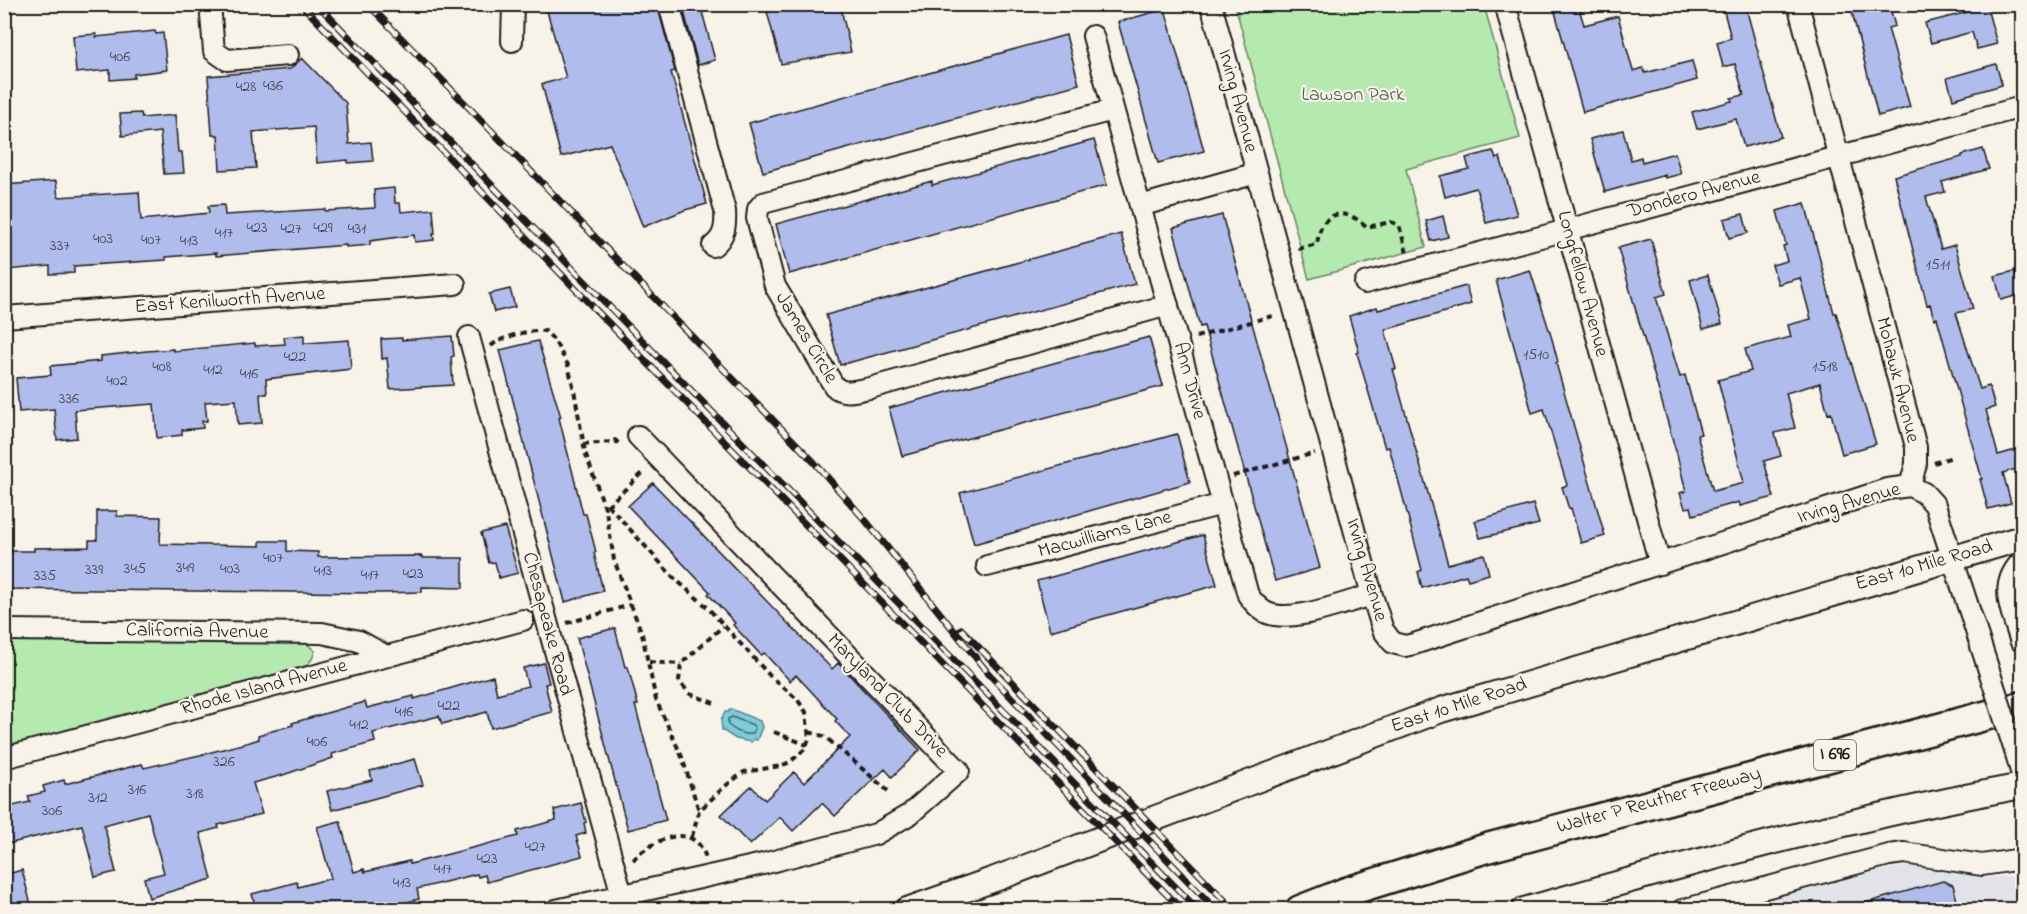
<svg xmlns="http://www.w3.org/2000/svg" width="2027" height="914" viewBox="0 0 2027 914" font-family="'Indie Flower',sans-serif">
	<rect width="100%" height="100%" fill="#f7f3e8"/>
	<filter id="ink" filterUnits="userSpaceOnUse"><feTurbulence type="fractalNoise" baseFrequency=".0167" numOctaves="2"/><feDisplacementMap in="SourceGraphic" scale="12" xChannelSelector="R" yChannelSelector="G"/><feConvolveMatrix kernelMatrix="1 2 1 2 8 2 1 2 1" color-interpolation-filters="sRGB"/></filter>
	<g filter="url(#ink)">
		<!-- built -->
		<path fill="#e2e2e9" d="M1911 866 1986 877 2022 876V909L1732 910 1881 870Z"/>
		<!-- green -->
		<path fill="#b4eaad" stroke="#688364" stroke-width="1.5" d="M1235 5H1484L1520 138 1406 169 1426 247 1309 279Z
			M5 641 306 643 315 651 312 659 306 666 5 746Z"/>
		<!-- water -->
		<path fill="#7dccda" stroke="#56868e" stroke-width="1.5" d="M731 709 760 721 762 727 757 740 754 739 751 742 736 739 722 730 721 720 725 712H728Z"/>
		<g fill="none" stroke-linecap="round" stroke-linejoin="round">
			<!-- shore -->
			<path stroke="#436268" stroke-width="1.5" d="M732 717 753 725 755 729 753 733C744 737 735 730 728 725V719Z"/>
		</g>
		<!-- building -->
		<path fill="#b0bcec" stroke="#1c1c1c" stroke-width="1.5" d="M545 4H657L675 71 671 72 707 204 685 210 643 227 610 144 561 157 542 84 566 78Z
			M682 4H700L715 60 698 65Z
			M765 4H840L851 52 781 64Z
			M1722 4H1745L1781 137 1744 147 1736 119 1697 129 1692 112 1732 101 1731 98 1744 95 1735 64 1723 67 1717 42 1731 38Z
			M1850 4H1889L1895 26 1888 28 1910 107 1878 116Z
			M1966 4H1986L1997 44 1977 49 1972 32 1931 43 1925 23 1968 12Z
			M1578 5 1584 25 1618 16 1633 71 1643 68 1645 73 1692 61 1697 80 1583 112 1555 12Z
			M1165 9 1204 151 1158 163 1118 22Z
			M155 31 156 34 163 33 167 70 134 74V78L110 80V70L76 73 73 36 96 34V37Z
			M1066 35 1079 84 763 172 749 123Z
			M302 58 346 103 349 144 371 142 373 161 348 163V160L317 163 314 127 253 132 256 168 220 170 218 135H212L208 76 290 69Z
			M1996 64 2002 85 1953 99 1947 78Z
			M141 113 142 118 175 115 178 152H182L184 173 164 174 160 132 122 136 120 114Z
			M1623 130 1631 160 1641 157 1642 162 1675 153 1681 174 1665 178V175L1605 192 1590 139Z
			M1094 140 1107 185 789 274 776 224 932 181V185Z
			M1983 149 1989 169 1942 182 1945 192 1926 197 1941 249 1955 245 1973 309 1956 313 1980 389 1989 386 1995 407 1986 410 1998 455 2022 448V467L2003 473 2011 503 1988 509 1980 479H1982L1937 318 1934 319 1930 304 1927 305 1894 176 1962 157V155Z
			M1493 151 1496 159 1500 157 1517 215 1486 223 1476 188 1445 197 1440 176 1469 169 1466 158Z
			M56 181 58 197 139 192 141 220 209 213 208 206 224 205 225 215 325 209V211L375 208 374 190 394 188 395 203H400L401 212 433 209 435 234H433L434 240 415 242 414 235 370 241V245L346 247V245L216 256V253L166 257V260L74 266V273L50 274V266L6 270 4 185Z
			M1805 203 1834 313H1836L1876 444 1842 454 1831 413 1828 414 1820 383 1786 393 1795 428 1775 433 1781 456 1764 461 1774 497 1740 506 1739 502 1693 515 1691 507 1685 508 1680 493 1686 491 1677 455 1618 248 1651 239 1666 294 1656 297 1680 377 1685 375 1701 434 1697 435 1713 491 1744 483 1718 380 1751 371 1745 349 1791 337 1788 325 1811 319 1800 278 1778 284 1772 265 1787 261 1783 246 1786 245 1777 211Z
			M1743 214 1748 233 1729 238 1724 219Z
			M1222 215 1320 568 1275 581 1204 326 1200 327 1173 228Z
			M1443 216 1448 237 1431 241 1426 221Z
			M1121 234 1135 284 840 365 826 315Z
			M1530 270 1552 339 1558 362 1556 363 1605 536 1581 543 1571 508 1569 509 1562 487 1567 485 1544 409 1532 413 1496 280Z
			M2015 271 2022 294 2001 300 1995 276Z
			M1708 275 1722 324 1703 329 1690 280Z
			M1466 286 1471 304 1385 330 1396 369H1393L1448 564 1484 554 1489 574 1468 580 1466 575 1422 588 1418 572 1422 570 1401 490 1389 447 1385 448 1357 353 1359 352 1349 316 1377 307 1378 310Z
			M510 289 515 307 494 312 489 294Z
			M304 335V343H307L349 340 351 369 266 379 267 394H260L262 423 238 425 236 400 205 402 207 421H202L203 428 182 430V435L157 438 154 404 75 410 77 438 57 440 54 409 19 412 16 378 51 375 50 366 101 361V356L147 351 173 349V351L255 343V346L285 344 284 337Z
			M452 336 454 356 451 357 453 385 390 389 387 358 382 359 381 339 402 338V340Z
			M1149 337 1163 386 902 456 889 408Z
			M538 341 561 417 559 418 583 514H586L596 552 594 553 603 591 565 602 500 350Z
			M1177 434 1190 482 974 544 960 493Z
			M653 483 832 669 838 663 920 750 892 777 885 769 835 816 822 803 793 831 780 817 750 845 721 815 751 786 765 800 794 772 804 783 850 737 835 721 837 719 796 675 790 681 764 653 761 655 733 625 735 623 708 594 710 592 628 506Z
			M1533 504 1539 524 1480 538 1475 521Z
			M97 511H117V516L161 517 160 544 260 546V541H287V551L318 552V557L422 556V558H463V588L422 587V592L381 593 4 589V551H34V548L89 547V540H97Z
			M505 527 518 573 499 578 495 562 489 563 481 533Z
			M1203 535 1217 585 1050 631 1037 581Z
			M615 628 625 667H628L638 705H635L666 820 628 830 577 638Z
			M544 663 549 683 545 684 552 712 491 728 487 712 442 724 439 716 373 733 375 742 332 754 333 758 283 775 253 783 262 814 218 825 219 828 200 833 212 879 149 898 144 878 164 873 148 813 104 825 116 872 95 877 82 825 4 845V808L30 802 28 796 45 792 43 786 64 780 65 784 142 764 144 768 200 755 250 742 259 739 258 735 293 725 292 723 365 702 367 708 414 696V699L493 676 497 694 528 686 523 668Z
			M415 759 423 785 332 810 327 791 372 780 370 771Z
			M581 803 586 822 584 823 586 833 576 836 582 856 487 882 485 875 478 877 477 874 417 889 419 899 380 909H256L252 894 297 882 298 887 331 878 317 827 340 821 354 872 364 869 365 872 409 861 410 864 518 836 517 831 556 820 554 810Z
			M22 870 32 909H11L4 885V875Z
			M1943 881 1953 885 1959 909H1859L1858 905Z"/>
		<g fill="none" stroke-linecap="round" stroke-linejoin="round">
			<!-- minor casing -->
			<g stroke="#1c1c1c" stroke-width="24">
				<path id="minor" d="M210 4 214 51 227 60 288 55
					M669 4 725 211C726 225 725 237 713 246
					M1211 4 1372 595 1383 630 1393 643 1405 646 1414 644 1860 498 1887 489 1910 486
					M1505 4 1660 564
					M1798 4 1916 447V464L1910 486
					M1093 36 1248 595C1253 602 1258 608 1265 612 1290 625 1345 602 1372 595
					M512 41 513 4
					M1113 110 763 203 758 209 757 218 775 286 834 386C844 396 857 390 870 388L1168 305
					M1140 206 1257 173
					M1365 283 1548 235 2022 107
					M4 317 455 284
					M469 337 626 910
					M1910 486 1924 493 1935 505 1967 603
					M987 566 1223 504
					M4 630 322 633 359 641 386 656
					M2017 757 2022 775
					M4 758 523 620
					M556 910 763 864 876 834 910 814 959 771 638 436
					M1682 910 1889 855 1904 853 1982 865 2022 859"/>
			</g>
			<!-- major casing -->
			<g stroke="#1c1c1c" stroke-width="28">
				<path id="major" d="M2022 564C2000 587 2014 612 2022 639
					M907 910 995 879 1441 710 2022 538
					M1524 910C1689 863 1854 817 2022 786"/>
			</g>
			<!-- highway casing -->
			<g stroke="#1c1c1c" stroke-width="33">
				<path id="highway" d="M1300 910 1346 892 1487 848 2022 706"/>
			</g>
			<!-- path -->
			<path stroke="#1c1c1c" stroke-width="4" stroke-dasharray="6 4.5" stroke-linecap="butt" d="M1298 249 1317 244C1318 238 1319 231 1322 226 1333 206 1355 215 1367 227L1391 222 1399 225 1407 253
				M1196 337 1276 315
				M491 346C500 337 533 329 545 331L554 340 568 365 574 390 585 452 606 511 614 560 642 634 656 700 682 757 699 811
				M583 444 613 442 615 440 621 446
				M1934 463 1952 457
				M1233 476 1315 453
				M608 505 674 578 706 606 771 677 797 699 806 712 809 739 805 749 790 762 781 766 744 772 724 787 699 811 691 840
				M607 506 645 471
				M567 623 630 605
				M649 662 681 664
				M714 703 690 694 679 681 681 664 723 626
				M774 732 807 745
				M809 732 823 736 829 740 888 791
				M633 860C652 840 694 819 706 858"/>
			<!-- minor -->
			<use href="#minor" stroke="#f7f3e8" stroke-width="20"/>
			<!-- major -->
			<use href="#major" stroke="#f7f3e8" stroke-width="24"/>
			<!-- highway -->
			<use href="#highway" stroke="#f7f3e8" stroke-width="28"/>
			<!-- rail casing -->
			<g stroke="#1c1c1c" stroke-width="7">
				<path id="rail" d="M301 4 589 303 1182 910
					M317 4 597 294 1198 910
					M368 4 813 461 866 521 988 673 1216 910
					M961 629 1234 910"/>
			</g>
			<!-- rail -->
			<use href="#rail" stroke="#f7f3e8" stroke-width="4.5" stroke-dasharray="14" stroke-linecap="butt"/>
			<!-- minor-bridge casing -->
			<g stroke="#1c1c1c" stroke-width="24" stroke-linecap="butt">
				<path id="minor-bridge" d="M1967 603 2017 757"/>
			</g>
			<!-- minor-bridge -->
			<use href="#minor-bridge" stroke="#f7f3e8" stroke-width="20"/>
		</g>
	</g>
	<g text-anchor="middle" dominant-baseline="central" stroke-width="4.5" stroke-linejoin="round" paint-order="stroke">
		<!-- number labels -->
		<g font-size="16" fill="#414450">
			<text x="120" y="57">406</text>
			<text x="273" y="86">436</text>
			<text x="246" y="87">428</text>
			<text x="257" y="228">423</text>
			<text x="323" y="228">429</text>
			<text x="291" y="229">427</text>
			<text x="357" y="229">431</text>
			<text x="224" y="233">417</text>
			<text x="103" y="239">403</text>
			<text x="151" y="240">407</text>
			<text x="189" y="241">413</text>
			<text x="60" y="246">337</text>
			<text x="1938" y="265">1511</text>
			<text x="1536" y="355">1510</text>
			<text x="295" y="357">422</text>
			<text x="162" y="367">408</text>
			<text x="1825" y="367">1518</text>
			<text x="213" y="370">412</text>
			<text x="249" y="374">416</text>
			<text x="117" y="381">402</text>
			<text x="69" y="399">336</text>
			<text x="273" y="558">407</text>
			<text x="185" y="568">349</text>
			<text x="135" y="569">345</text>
			<text x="230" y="569">403</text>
			<text x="94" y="570">339</text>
			<text x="323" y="571">413</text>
			<text x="413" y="574">423</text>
			<text x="370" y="575">417</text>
			<text x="45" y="576">335</text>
			<text x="449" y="706">422</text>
			<text x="404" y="712">416</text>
			<text x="359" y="725">412</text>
			<text x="317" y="742">406</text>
			<text x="224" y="762">326</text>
			<text x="137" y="790">316</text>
			<text x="195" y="794">318</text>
			<text x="98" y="798">312</text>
			<text x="52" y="811">306</text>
			<text x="535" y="847">427</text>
			<text x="487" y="859">423</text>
			<text x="443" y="869">417</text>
			<text x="402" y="883">413</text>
		</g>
		<!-- shield labels -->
		<rect fill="#f7f3e8" stroke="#5e5c59" stroke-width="1.5" x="1814" y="740" width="42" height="30" rx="4.5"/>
		<g font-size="18" font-weight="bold" fill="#1c1c1c">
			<text x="1835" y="755">I 696</text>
		</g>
		<!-- park labels -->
		<g font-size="20" fill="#4a5a48" stroke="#f7f3e8">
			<text x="1353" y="95">Lawson Park</text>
		</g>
		<!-- street labels -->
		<g font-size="20" fill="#1c1c1c" stroke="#f7f3e8">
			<text transform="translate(1237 101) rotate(75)">Irving Avenue</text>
			<text transform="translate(1694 195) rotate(-15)">Dondero Avenue</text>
			<text transform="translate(1582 284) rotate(75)">Longfellow Avenue</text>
			<text transform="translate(230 301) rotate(-4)">East Kenilworth Avenue</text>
			<text transform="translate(806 338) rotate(59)">James Circle</text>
			<text transform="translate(1897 380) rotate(76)">Mohawk Avenue</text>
			<text transform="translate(1189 381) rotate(75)">Ann Drive</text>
			<text transform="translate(1849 504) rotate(-16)">Irving Avenue</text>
			<text transform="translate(1105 535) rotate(-15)">Macwilliams Lane</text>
			<text transform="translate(1924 566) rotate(-16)">East 10 Mile Road</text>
			<text transform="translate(1366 570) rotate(74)">Irving Avenue</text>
			<text transform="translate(547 624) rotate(75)">Chesapeake Road</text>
			<text transform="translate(197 632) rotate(1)">California Avenue</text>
			<text transform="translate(264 688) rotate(-15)">Rhode Island Avenue</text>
			<text transform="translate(887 696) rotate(46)">Maryland Club Drive</text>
			<text transform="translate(1459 706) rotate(-18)">East 10 Mile Road</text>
			<text transform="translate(1659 801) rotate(-15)">Walter P Reuther Freeway</text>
		</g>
	</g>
	<!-- margin -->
	<rect width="2027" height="914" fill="none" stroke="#f7f3e8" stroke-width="24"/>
	<rect x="12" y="12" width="2003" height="890" fill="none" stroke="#1c1c1c" stroke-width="2" filter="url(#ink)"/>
</svg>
